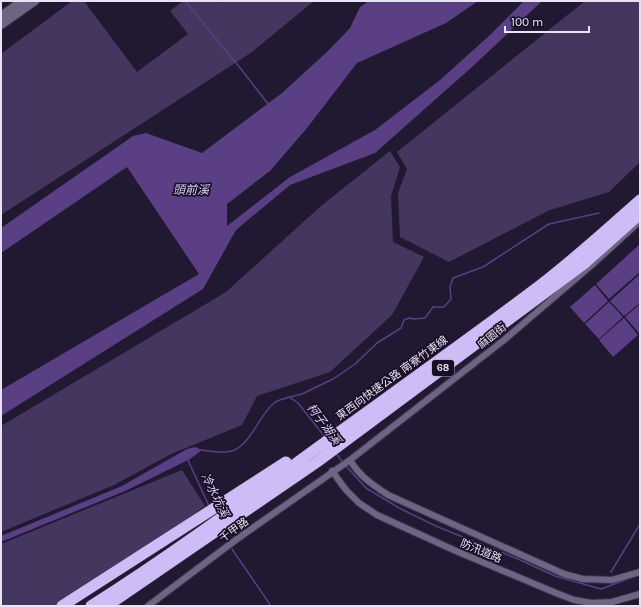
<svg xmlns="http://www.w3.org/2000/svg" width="641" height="607" viewBox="0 0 641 607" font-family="Karla,'Noto Sans TC',sans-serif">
	<rect width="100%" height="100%" fill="#211831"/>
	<!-- green -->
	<path fill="#453660" d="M72 1H84L137 72 188 34 170 11 183 1H221L223 3 225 1H314L252 52 1 215V54Z
		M585 1H640V162L609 192 550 210 449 262 400 237 398 193 407 169 397 152Z
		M390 151 400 167 391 196 393 242 424 257 392 315 330 372 257 396 242 425 171 454 114 485 1 532V426L226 292 321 206Z
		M182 470 205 506 156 541 57 606H1V544Z"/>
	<!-- water -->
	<path fill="#5a3f85" d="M369 1H478L446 23 357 63 307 128 270 171 227 204V226L290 177 375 130 440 80 490 35 524 1H542L472 67 375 153 290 185 236 230 203 289 1 416V390L199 274 127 167 1 253V228L133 136 146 133 202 153 282 93 328 51 350 28 360 7Z
		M640 244V272L609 299 596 284Z
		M640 274V303L624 316 610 301Z
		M595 285 608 301 584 323 570 307Z
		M609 302 623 317 599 339 585 324Z
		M640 304V332L639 333 625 317Z
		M624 318 638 335 613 357 599 340Z
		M195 447 202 450 190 459 125 491 1 542V536L122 486 187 449Z"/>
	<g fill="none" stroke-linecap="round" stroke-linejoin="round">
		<!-- stream -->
		<path stroke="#5a3f85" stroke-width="1.5" d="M185 1 241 69 268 104
			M290 397 302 394 333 379 355 364 377 343 401 328 404 320 409 318 414 319 425 318 433 307H444L451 299 450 287 453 278 483 267 549 224 599 213
			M201 450C211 451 222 454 232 451 251 445 259 415 274 403 278 400 284 399 289 397L298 403 325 437
			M336 453 343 463
			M187 458 209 506
			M346 466 366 488 399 508 438 527 518 559 555 576 601 589 633 577
			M223 532 228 543
			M232 549 271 606
			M611 572 640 524"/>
		<!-- minor casing -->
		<g stroke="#3d354c" stroke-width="8">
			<path id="minor" d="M350 460C359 476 373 485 388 495L564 574 583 579 612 580 640 572
				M332 471 346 490 359 503 377 515 456 551 556 593 574 600 592 603 612 602 640 594
				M148 606 237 539 350 460 504 340 593 264 640 221"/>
		</g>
		<!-- tertiary casing -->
		<g stroke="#3d354c" stroke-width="10">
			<path id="tertiary" d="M1 16 22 1
				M1 25 35 1"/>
		</g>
		<!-- trunk casing -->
		<g stroke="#3d354c" stroke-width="12">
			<path id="trunk" d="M62 606 286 462
				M91 606C175 553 255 493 335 435 400 388 466 341 530 293 568 265 604 232 640 200
				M107 606 317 462 585 263 640 214"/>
		</g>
		<!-- minor -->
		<use href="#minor" stroke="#6e6484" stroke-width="6"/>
		<!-- tertiary -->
		<use href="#tertiary" stroke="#6e6484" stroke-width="8"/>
		<!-- trunk -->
		<use href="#trunk" stroke="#cebcf6" stroke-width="11"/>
	</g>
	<g text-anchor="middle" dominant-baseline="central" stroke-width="3.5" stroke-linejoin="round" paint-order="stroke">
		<!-- shield labels -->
		<rect fill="#180f26" stroke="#aaa4b7" stroke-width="1" x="432" y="360" width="22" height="16" rx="3"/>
		<g font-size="10" font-weight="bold" fill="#e9e4f5">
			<text x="443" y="368">68</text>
		</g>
		<!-- street labels -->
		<g font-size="11" fill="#e9e4f5" stroke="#180f26">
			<text transform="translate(492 336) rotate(-39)">麻園街</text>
			<text transform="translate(392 378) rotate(-36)">東西向快速公路 南寮竹東線</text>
			<text transform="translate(234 530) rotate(-36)">千甲路</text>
			<text transform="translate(481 551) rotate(23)">防汛道路</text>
		</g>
		<!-- water labels -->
		<g font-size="12" font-style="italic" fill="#ddd1f9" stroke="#180f26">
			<text x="191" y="190">頭前溪</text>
			<text transform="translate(324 424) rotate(53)">柯子湖溪</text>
			<text transform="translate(215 495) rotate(64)">冷水坑溪</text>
		</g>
	</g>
	<!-- border -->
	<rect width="641" height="607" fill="none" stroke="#e9e4f5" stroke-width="4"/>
	<!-- scale -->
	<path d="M505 26v6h84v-6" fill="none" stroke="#e9e4f5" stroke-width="2"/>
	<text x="511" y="26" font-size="12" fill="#e9e4f5" stroke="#180f26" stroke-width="3" paint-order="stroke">100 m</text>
</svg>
